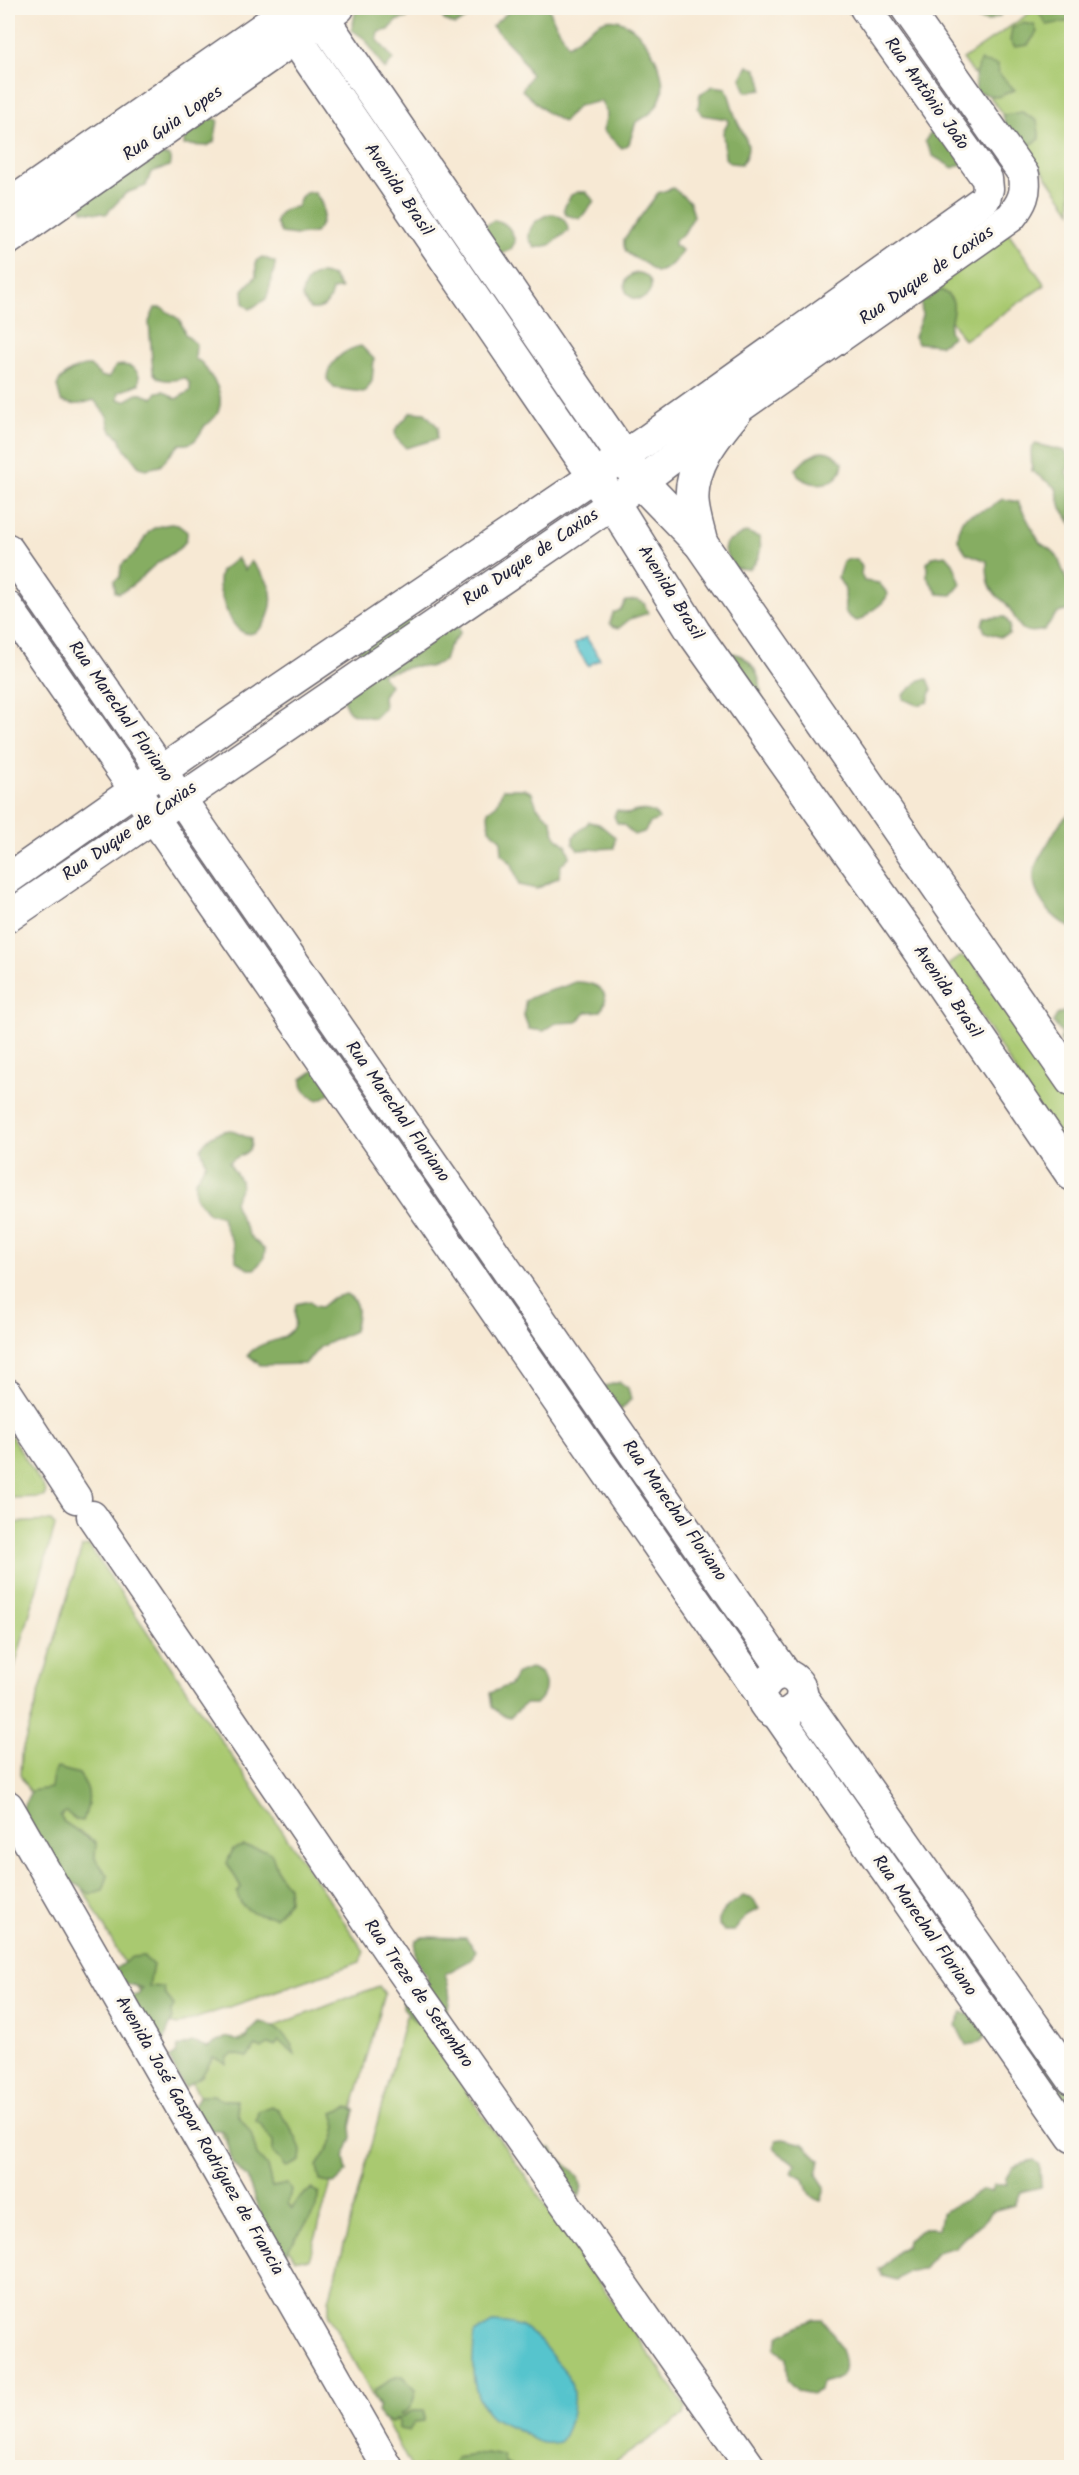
<svg xmlns="http://www.w3.org/2000/svg" width="1079" height="2475" viewBox="0 0 1079 2475" font-family="Kalam,sans-serif">
<rect width="100%" height="100%" fill="#fbf7ec"/>
<filter id="ink" filterUnits="userSpaceOnUse"><feTurbulence type="fractalNoise" baseFrequency=".0167" numOctaves="2"/><feDisplacementMap in="SourceGraphic" scale="12" xChannelSelector="R" yChannelSelector="G"/><feConvolveMatrix kernelMatrix="1 2 1 2 8 2 1 2 1" color-interpolation-filters="sRGB"/></filter>
<filter id="wash" filterUnits="userSpaceOnUse"><feTurbulence type="fractalNoise" baseFrequency=".008" numOctaves="4" result="noise"/><feDisplacementMap in="SourceGraphic" scale="24" xChannelSelector="R" yChannelSelector="G"/><feGaussianBlur stdDeviation="1.35" result="paint"/><feColorMatrix in="noise" values="0 0 0 0 0 0 0 0 0 0 0 0 0 0 0 0 0 1.4 0 .05"/><feComposite in="paint" operator="in"/></filter>
<g filter="url(#wash)">
<rect width="100%" height="100%" fill="#f7e9d4"/>
<g fill="#a9c970" stroke="#667656" stroke-width="1.5">
<polygon points="1037,8 1071,8 1071,211 963,59"/>
<polygon points="1008,232 1045,285 964,340 928,287"/>
<polygon points="959,957 970,958 1071,1104 1071,1159 948,965"/>
<polygon points="8,1431 46,1491 44,1497 8,1498"/>
<polygon points="51,1521 55,1526 8,1690 8,1523"/>
<polygon points="89,1546 364,1951 360,1962 177,2025 155,2019 20,1775 21,1755 82,1547"/>
<polygon points="379,1986 385,1994 309,2260 295,2259 184,2070 186,2060"/>
<polygon points="413,2015 686,2407 684,2415 608,2467 411,2467 329,2316 329,2300 406,2016"/>
</g>
<g fill="#86ad62" stroke="#54684e" stroke-width="1.5">
<polygon points="356,8 408,8 407,18 396,21 389,30 378,32 377,39 393,59 385,70 365,39 352,30"/>
<polygon points="444,8 474,8 471,16 455,25 444,20 440,12"/>
<path d="M513,8H549L554,21L568,45C579,39 591,26 603,21C634,10 668,66 662,93C659,108 649,116 636,122L629,144L622,148L603,131L607,114L601,101L578,106L563,122L546,112L522,90L531,75L518,53L492,26Z"/>
<polygon points="958,8 1003,8 1000,16 988,21 958,15"/>
<polygon points="1036,8 1071,8 1071,21 1047,25"/>
<polygon points="1022,23 1034,25 1037,32 1028,45 1015,47 1010,41 1012,28"/>
<polygon points="980,61 998,65 998,73 1015,90 997,97 976,92 975,75"/>
<polygon points="748,66 756,69 762,81 762,90 746,92 741,78"/>
<path d="M713,86L726,88C730,97 732,106 735,116C741,134 757,145 741,164L730,163L725,158L723,132L728,123L727,119L702,115L698,108L700,94Z"/>
<polygon points="1022,112 1037,121 1040,139 1018,152 1010,145 1003,115"/>
<polygon points="200,114 218,120 214,142 207,146 184,145 184,134"/>
<polygon points="941,127 967,162 953,168 933,156 925,141 929,135"/>
<polygon points="155,154 170,156 170,166 151,172 146,186 126,193 106,214 83,211 81,203"/>
<path d="M673,188L690,202L694,216L683,235L674,241V245L682,250C679,259 665,272 656,272C651,270 649,265 644,263C633,256 622,255 624,239L658,193Z"/>
<path d="M307,192L315,193C326,206 326,220 315,233L296,235L281,233L276,223C277,211 286,208 297,207L301,197Z"/>
<polygon points="578,192 586,192 594,201 580,219 566,215 564,208 571,195"/>
<path d="M550,214C560,213 568,222 568,231L550,245L535,248L529,239C528,226 538,218 550,214Z"/>
<path d="M494,220C507,222 512,230 515,242L511,249L499,256L481,229Z"/>
<path d="M262,257L275,262C276,266 268,294 266,299L250,309L244,304L243,290L256,276V261Z"/>
<circle cx="638" cy="286" r="13"/>
<path d="M321,274L333,276L341,289L332,290C330,303 323,311 310,309L302,298C302,285 309,275 321,274Z"/>
<path d="M937,288C963,300 951,311 949,331L953,336L941,345L918,343L914,337L922,316L921,301L928,299Z"/>
<path d="M155,308H162L180,320L185,334L196,344L195,359C204,362 205,368 210,375C221,389 226,408 211,421C205,427 208,421 204,427C198,438 193,446 180,444L160,466L146,469L139,467L122,445L120,438L110,429L107,416L94,400C81,404 75,407 61,401L57,386C61,375 78,365 90,366L101,376L108,378L116,366C129,363 142,369 139,384L119,392L118,399L125,401L139,393L153,398L157,392L164,391L176,399L190,391V384L185,378C173,380 160,384 153,372L149,322Z"/>
<path d="M361,346L374,359L372,381L366,391L363,392L334,388L327,379C328,362 345,349 361,346Z"/>
<polygon points="411,412 425,413 438,427 437,439 406,448 396,438 395,430"/>
<path d="M1035,444L1065,451C1071,460 1071,464 1066,472L1071,481V523L1061,508L1056,488L1032,471L1031,450Z"/>
<path d="M821,451C831,451 836,456 843,463C840,486 814,489 798,476L796,469L807,458Z"/>
<path d="M1003,499L1018,502L1040,543L1054,552L1058,558L1071,592V610L1057,613L1044,630C1016,637 1020,622 1007,605C1005,601 1000,599 997,596C987,585 987,574 987,561L966,553L958,540C960,512 964,518 987,509C993,507 996,502 1003,499Z"/>
<path d="M171,524L178,525L187,532C189,548 166,556 156,564C143,575 135,586 119,593L115,592L114,581L120,577L121,566C125,560 131,558 135,553C149,535 144,527 171,524Z"/>
<path d="M746,532L759,537C763,549 759,561 749,569L734,568L724,550L726,543Z"/>
<polygon points="946,555 953,563 961,584 952,595 938,594 927,577 927,563 932,557"/>
<path d="M237,558L245,570L251,561C257,570 267,577 270,588C279,618 246,663 225,607C221,594 216,585 221,571Z"/>
<path d="M849,559H857L862,567L861,574L864,581L879,583L888,594C883,607 871,608 863,619L857,621C838,613 847,604 845,591C845,587 839,581 838,577L843,562Z"/>
<polygon points="638,600 644,603 648,613 630,619 619,628 612,626 610,623 613,613 620,610 626,601"/>
<path d="M406,617L411,620L458,626L460,633L448,648L444,661L429,667L414,666L381,674L390,685L383,696L384,708L374,718C352,713 348,718 342,694L361,670L359,649Z"/>
<polygon points="1005,617 1010,625 1009,634 1000,637 985,632 982,624 985,618"/>
<path d="M731,653C751,655 764,679 760,698L727,654Z"/>
<polygon points="928,679 932,689 928,702 918,705 903,699 903,695 920,680"/>
<polygon points="503,789 525,789 532,793 537,807 551,820 556,837 566,845 570,856 561,865 559,877 537,889 519,885 512,864 502,854 501,839 489,829 488,811 497,804"/>
<path d="M617,810L628,814C638,809 654,808 659,819L650,823L644,832L634,835L624,825L617,823L614,816Z"/>
<path d="M1071,813V928C1052,918 1031,896 1034,872C1036,860 1045,849 1051,838C1057,828 1061,819 1071,813Z"/>
<polygon points="589,822 599,824 615,837 614,848 578,850 573,844 573,837"/>
<path d="M575,982C593,981 614,990 601,1011L587,1012L577,1022L556,1023L544,1031L529,1029L524,1016L525,1001C541,990 558,991 575,982Z"/>
<polygon points="1069,1009 1071,1011 1071,1049 1060,1041 1062,1034 1053,1022 1057,1015"/>
<path d="M341,1052L352,1063C338,1073 335,1096 318,1100C309,1095 300,1090 302,1079Z"/>
<path d="M230,1130L251,1139C253,1156 238,1153 229,1163L240,1180L241,1187L234,1201L236,1208L249,1235L265,1250L264,1258L255,1269H248L236,1261C237,1240 224,1235 222,1216L208,1213L195,1196V1181L206,1163L201,1149C207,1136 217,1132 230,1130Z"/>
<path d="M346,1294C362,1302 357,1317 354,1331L320,1347L305,1364L260,1365L248,1355C260,1339 283,1344 293,1328C297,1322 293,1312 296,1304L310,1301L314,1306L321,1307L332,1298Z"/>
<polygon points="620,1382 628,1388 631,1399 621,1410 601,1387"/>
<path d="M530,1668C548,1672 550,1692 536,1704H525L511,1717L504,1716L492,1707L490,1693L510,1685L517,1673Z"/>
<path d="M57,1768L79,1774C92,1791 90,1802 83,1821L76,1820L66,1812L60,1816L64,1822L96,1843L95,1858L108,1876L103,1890L90,1894L78,1885L58,1878L22,1810L31,1791L51,1788L53,1774Z"/>
<path d="M243,1846L266,1850L272,1854L279,1875L288,1887L289,1901L275,1917C257,1914 241,1913 237,1893L241,1887L227,1863L233,1849Z"/>
<polygon points="743,1896 753,1899 759,1909 747,1915 734,1931 724,1931 719,1925 719,1918 727,1907"/>
<path d="M423,1937L466,1938L476,1950L471,1960L445,1974C455,2002 450,2026 415,2022L402,2006L403,1986L426,1980L428,1977C417,1965 412,1956 416,1940Z"/>
<polygon points="143,1956 153,1965 149,1986 164,1987 165,1994 174,2005 171,2012 172,2020 164,2040 150,2037 131,1997 139,1994 142,1988 122,1982 114,1970 132,1957"/>
<path d="M1009,2003L1071,2080V2120L990,2032L979,2043L966,2045L956,2025L962,2012C987,2024 986,2009 1009,2003Z"/>
<path d="M259,2022C274,2023 293,2040 295,2055L279,2041L275,2046L268,2045L262,2049L256,2046L247,2057L233,2054L227,2057L226,2064L213,2057L202,2076L184,2088L169,2058L176,2054L178,2047L192,2042L207,2047L227,2037L240,2042L247,2039L249,2032Z"/>
<path d="M200,2095H214L220,2100H236L238,2115L251,2133L257,2155L267,2166L272,2187L287,2184L291,2190L288,2203L292,2209C296,2201 304,2193 312,2189L319,2193C321,2213 294,2235 286,2254L267,2232L247,2178L232,2163L226,2135L221,2131L200,2132L192,2108Z"/>
<path d="M271,2106L278,2109L296,2137L301,2151L300,2161L287,2167L284,2166L281,2159L273,2153V2142C265,2135 266,2126 256,2121L258,2111Z"/>
<polygon points="348,2107 355,2110 351,2127 352,2138 344,2157 347,2172 334,2184 320,2181 317,2166 334,2139 337,2126 333,2113"/>
<path d="M783,2139L804,2144L820,2160L817,2175L825,2187L821,2201C808,2198 807,2189 804,2178L792,2172L795,2165C789,2157 780,2156 774,2148L776,2140Z"/>
<path d="M552,2148C559,2166 591,2173 579,2197L538,2149Z"/>
<path d="M1034,2160L1040,2165L1041,2187L1020,2192L1014,2205L992,2211C982,2227 966,2232 956,2247L936,2252L923,2270L909,2271L897,2280L882,2276L879,2269C889,2263 896,2250 906,2246L907,2239C920,2234 922,2224 938,2229L941,2215L946,2210L983,2190L991,2192L993,2185H1007L1006,2178L1013,2167Z"/>
<path d="M814,2319H822C831,2330 859,2369 835,2380C831,2381 826,2381 821,2383L819,2390L812,2394L798,2391L787,2380L786,2358L775,2349L780,2335Z"/>
<path d="M402,2376L416,2390C413,2401 413,2409 401,2414L402,2417L412,2411H424V2421L414,2422L409,2431L399,2429V2418L391,2422L384,2420L377,2412L379,2405L373,2396L375,2389C386,2386 390,2376 402,2376Z"/>
<polygon points="487,2453 503,2456 505,2463 512,2467 453,2467 456,2458"/>
</g>
<g fill="#57c4cd" stroke="#3c7384" stroke-width="1.5">
<polygon points="586,637 600,659 588,666 574,644"/>
<path d="M494,2322C525,2323 534,2332 552,2356C557,2363 566,2370 569,2378C578,2398 571,2425 560,2442C537,2446 537,2440 518,2430C509,2425 495,2421 489,2414C469,2392 472,2360 475,2333Z"/>
</g>
</g>
<g filter="url(#ink)">
<g fill="none" stroke-linecap="round" stroke-linejoin="round">
<defs>
<g id="secondary">
<polyline points="8,205 291,8"/>
<polyline points="8,240 339,8"/>
<polyline points="8,549 786,1674"/>
<path d="M8,607L761,1695C763,1709 772,1714 785,1715L800,1704L802,1691C794,1666 766,1671 761,1695"/>
<polyline points="8,879 237,718 647,440 985,199 988,189 987,179 865,8"/>
<path d="M8,917L613,503L736,410L1011,217C1022,203 1027,193 1024,175L906,8"/>
<polyline points="8,1394 76,1498"/>
<polyline points="92,1516 393,1958 751,2468"/>
<polyline points="802,1696 1072,2079"/>
<polyline points="777,1714 1072,2137"/>
<polyline points="8,1806 388,2468"/>
</g>
<g id="primary">
<polyline points="275,8 613,503 694,633 910,937 1072,1174"/>
<polyline points="315,8 640,481 701,544 1072,1080"/>
<path d="M701,544C698,530 693,516 692,502C690,465 714,436 736,410"/>
</g>
</defs>
<use href="#secondary" stroke="#6d6871" stroke-width="33"/>
<use href="#primary" stroke="#6d6871" stroke-width="36"/>
<use href="#secondary" stroke="#fff" stroke-width="30"/>
<use href="#primary" stroke="#fff" stroke-width="33"/>
</g>
</g>
<g text-anchor="middle" dominant-baseline="central" stroke-width="6" stroke-linejoin="round" paint-order="stroke">
<g font-size="18" fill="#22223b" stroke="#fbf7ec">
<text transform="translate(926 94) rotate(55)">Rua Antônio João</text>
<text transform="translate(173 124) rotate(-35)">Rua Guia Lopes</text>
<text transform="translate(398 190) rotate(56)">Avenida Brasil</text>
<text transform="translate(927 276) rotate(-35)">Rua Duque de Caxias</text>
<text transform="translate(531 558) rotate(-34)">Rua Duque de Caxias</text>
<text transform="translate(670 593) rotate(58)">Avenida Brasil</text>
<text transform="translate(120 712) rotate(55)">Rua Marechal Floriano</text>
<text transform="translate(130 832) rotate(-35)">Rua Duque de Caxias</text>
<text transform="translate(947 992) rotate(56)">Avenida Brasil</text>
<text transform="translate(397 1112) rotate(55)">Rua Marechal Floriano</text>
<text transform="translate(674 1511) rotate(55)">Rua Marechal Floriano</text>
<text transform="translate(924 1926) rotate(55)">Rua Marechal Floriano</text>
<text transform="translate(418 1994) rotate(55)">Rua Treze de Setembro</text>
<text transform="translate(199 2136) rotate(60)">Avenida José Gaspar Rodríguez de Francia</text>
</g>
</g>
<rect width="1079" height="2475" fill="none" stroke="#fbf7ec" stroke-width="30"/>
</svg>
